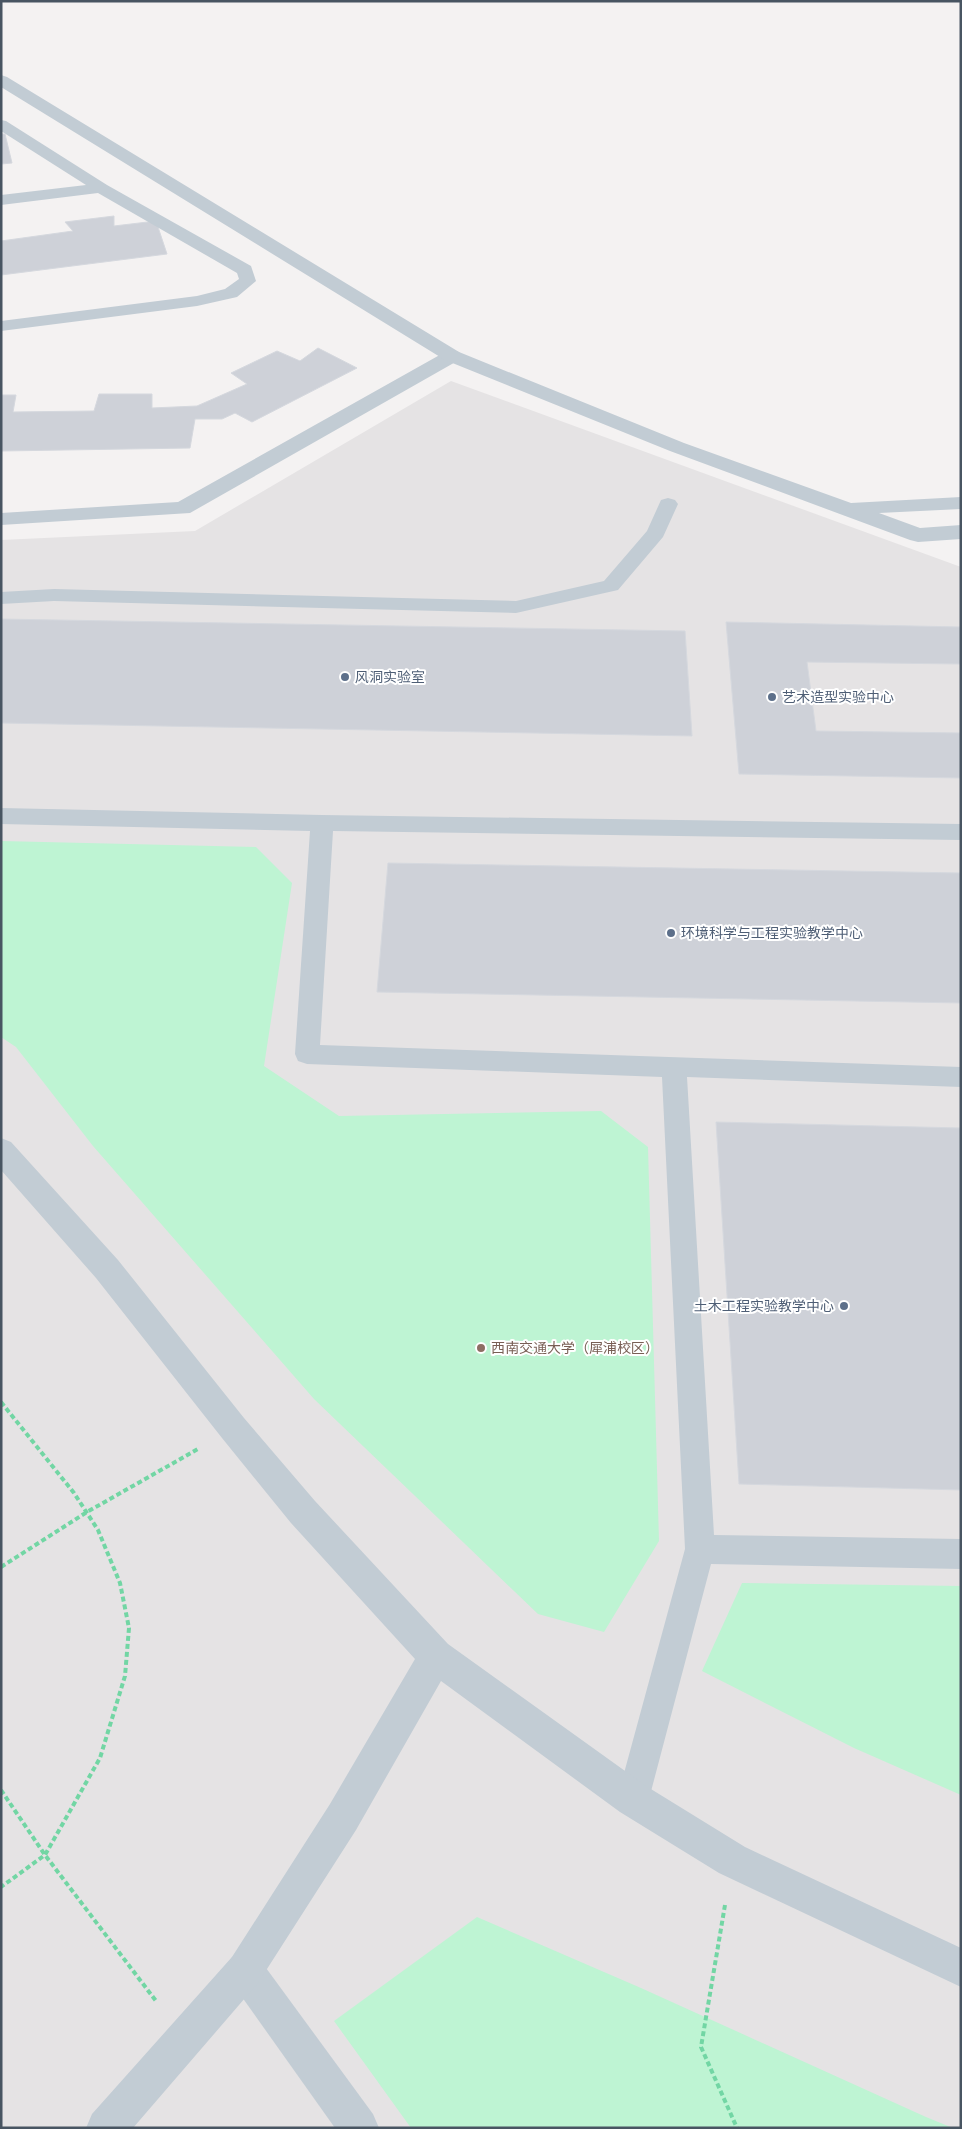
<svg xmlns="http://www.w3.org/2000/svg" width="962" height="2129" viewBox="0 0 962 2129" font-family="'Asap Condensed','Noto Sans SC',sans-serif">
<rect width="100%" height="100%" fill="#f4f2f2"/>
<polygon fill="#e5e3e4" points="451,381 961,567 961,2128 1,2128 1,540 195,531"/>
<g fill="#bef4d3">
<polygon points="1,841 256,847 292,883 264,1066 339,1116 601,1111 648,1147 659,1541 604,1632 538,1614 314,1399 93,1146 16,1047 1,1037"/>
<polygon points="742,1583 961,1586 961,1795 854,1748 702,1671"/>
<polygon points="477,1917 641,1988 926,2117 953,2128 411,2128 334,2021"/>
</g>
<g fill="#ced1d8" stroke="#d5d8de">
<polygon points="1,134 5,134 12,163 1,164"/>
<polygon points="114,216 114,226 156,221 167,254 1,275 1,241 73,231 65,222"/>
<polygon points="318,348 357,368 252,422 235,413 222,419 195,419 190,448 1,451 1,395 16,395 13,412 94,411 99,394 152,394 152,408 197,406 247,384 231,373 277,351 300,361"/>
<polygon points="1,619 685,631 692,736 1,723"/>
<polygon points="726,622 961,627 961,664 807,662 816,731 961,733 961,778 739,774"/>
<polygon points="388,863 961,873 961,1003 377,992"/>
<polygon points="716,1122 961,1128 961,1490 739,1484"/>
</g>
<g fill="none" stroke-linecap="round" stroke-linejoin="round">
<g stroke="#72d6a4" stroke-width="4" stroke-dasharray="5 3" stroke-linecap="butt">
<polyline points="1,1402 74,1493 98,1530 120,1583 129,1628 125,1676 100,1758 45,1855 1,1887"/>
<polyline points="1,1567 87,1512 198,1449"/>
<polyline points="1,1790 45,1855 156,2001"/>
<polyline points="725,1905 701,2047 737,2128"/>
</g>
<g fill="#c2ccd4" fill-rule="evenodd">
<polygon points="1,120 6,121 107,185 251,266 256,281 237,297 197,306 1,331 1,321 197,296 225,289 239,279 237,273 98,193 1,205 1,195 86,185 1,131"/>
<polygon points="668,498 675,500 678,504 663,537 618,590 516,613 54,601 1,604 1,592 54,589 516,601 604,581 647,531 661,500"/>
<polygon points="1,808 322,815 961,824 961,840 333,831 320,1045 961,1067 961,1087 687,1077 714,1535 961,1539 961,1569 711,1564 649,1799 645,1811 633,1815 621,1811 617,1799 685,1549 662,1077 307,1064 298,1061 295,1054 310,831 1,824"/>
</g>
<polygon fill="#c2ccd4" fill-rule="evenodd" points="245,1951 258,1957 373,2114 379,2128 335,2128 232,1983 226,1970 232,1957"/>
<g fill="#c2ccd4" fill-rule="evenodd">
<polygon points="452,350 459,352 462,356 459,360 190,513 1,525 1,513 178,502 445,352"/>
<polygon points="1,1138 11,1142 118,1260 244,1418 315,1501 448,1644 646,1786 745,1847 961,1948 961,1987 719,1873 620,1812 441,1681 356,1830 258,1983 133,2128 86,2128 92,2114 232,1957 330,1804 415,1659 291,1523 222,1438 96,1278 1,1170"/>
</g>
<polygon fill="#c2ccd4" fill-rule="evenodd" points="1,75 7,77 459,352 684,443 851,503 961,497 961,509 879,513 920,528 961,525 961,539 918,542 910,540 670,451 445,360 1,87"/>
</g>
<g fill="#5c6f8a" stroke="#fff" stroke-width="2">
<circle cx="345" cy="677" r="5"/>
<circle cx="772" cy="697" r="5"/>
<circle cx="671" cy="933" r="5"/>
<circle cx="844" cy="1306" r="5"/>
</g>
<circle fill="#8d6e63" stroke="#fff" stroke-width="2" cx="481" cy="1348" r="5"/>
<g text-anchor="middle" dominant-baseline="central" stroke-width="4" stroke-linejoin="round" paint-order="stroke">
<g font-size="14" fill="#4e5e75" stroke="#fff" text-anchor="start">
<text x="355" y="677">风洞实验室</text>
<text x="782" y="697">艺术造型实验中心</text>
<text x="681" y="933">环境科学与工程实验教学中心</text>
<text x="834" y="1306" text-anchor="end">土木工程实验教学中心</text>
</g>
<g font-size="14" fill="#785e54" stroke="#fff" text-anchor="start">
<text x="491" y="1348">西南交通大学（犀浦校区）</text>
</g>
</g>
<rect width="962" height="2129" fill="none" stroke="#485562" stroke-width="5"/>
</svg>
